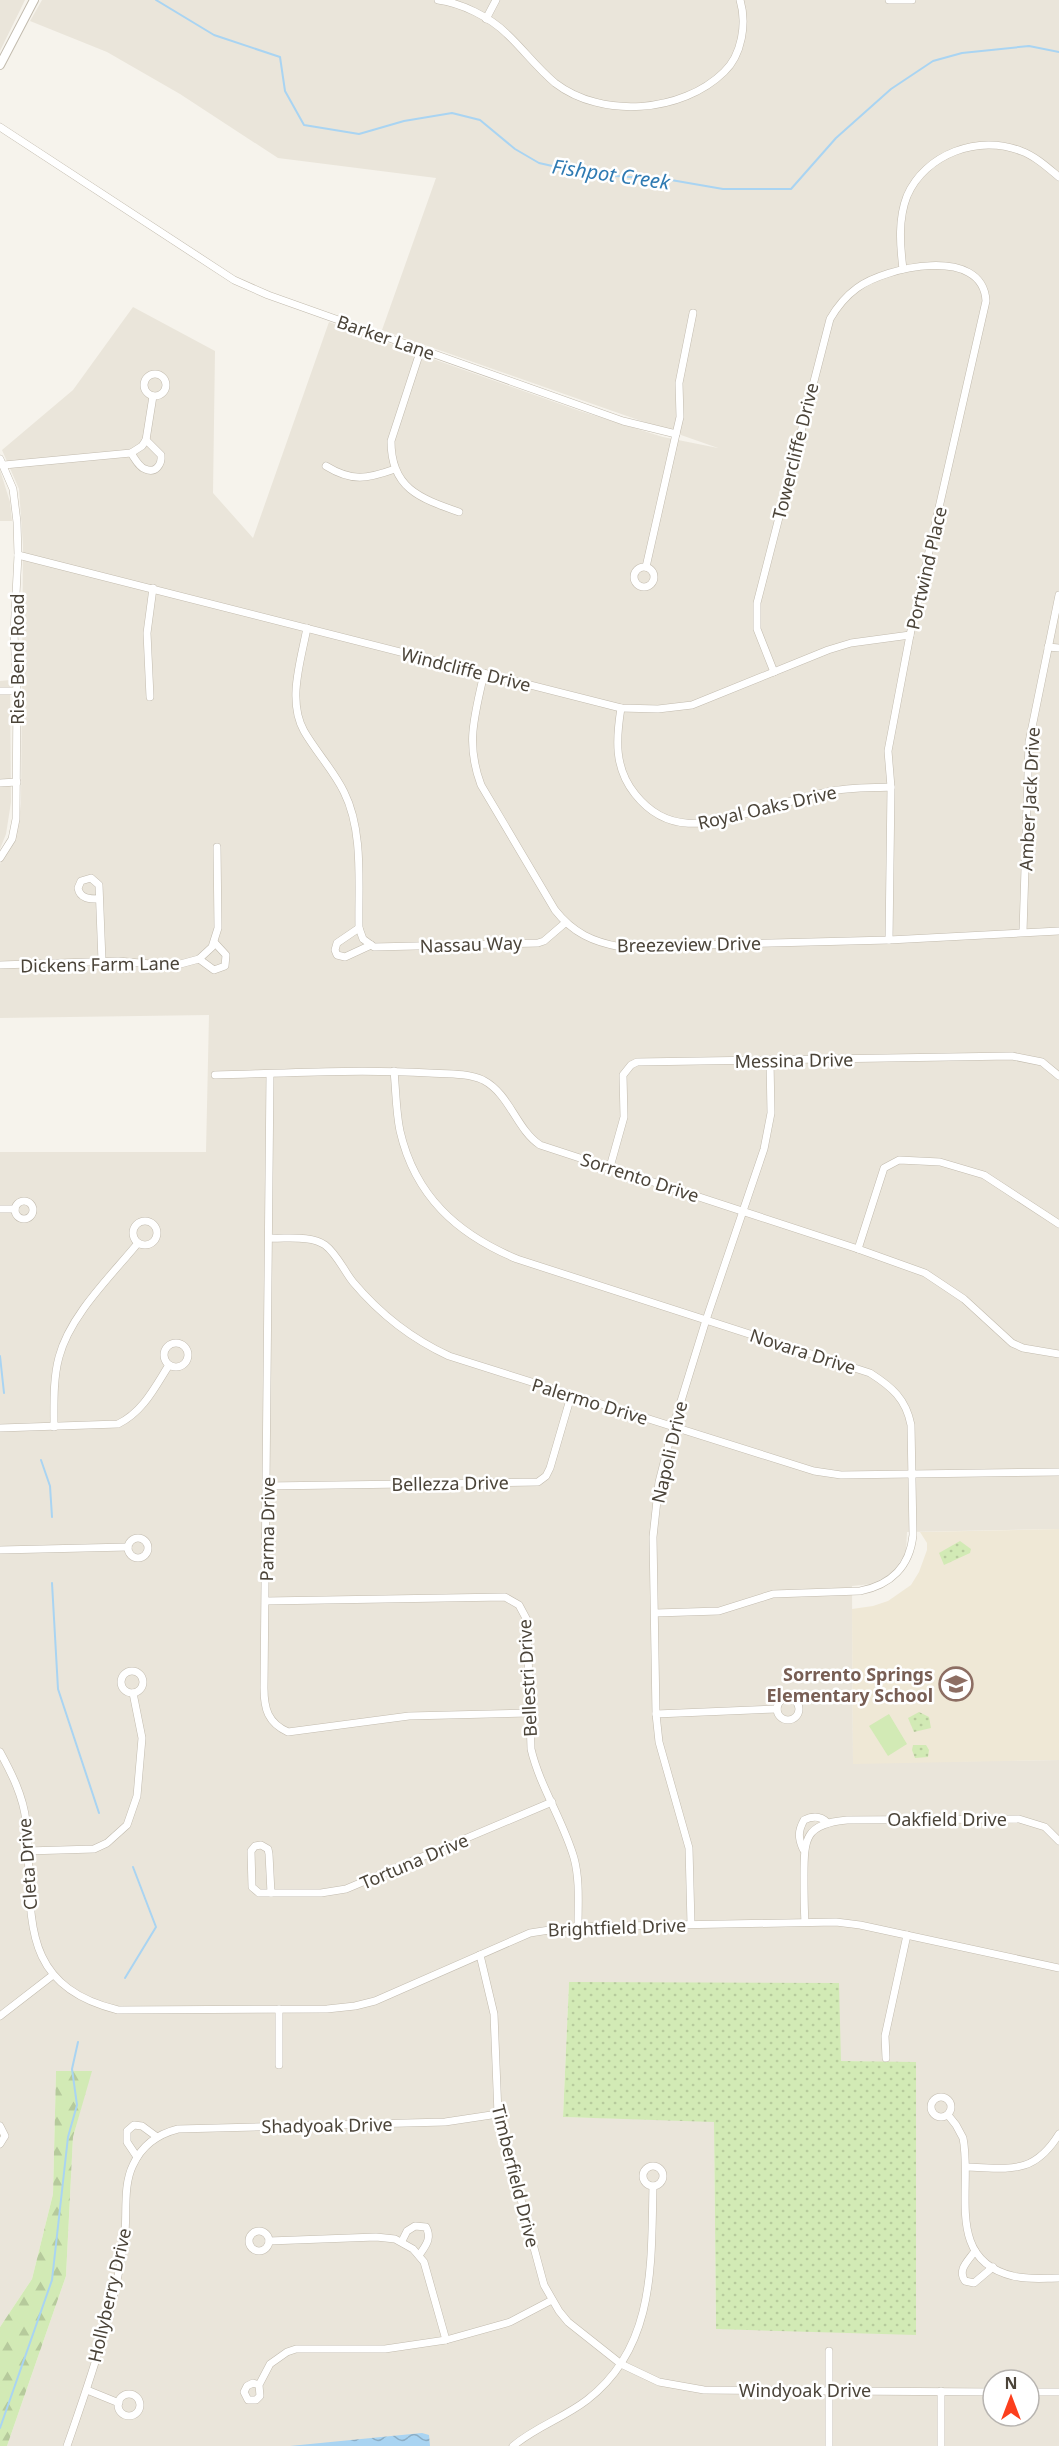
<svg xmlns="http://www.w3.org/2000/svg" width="1059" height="2446" viewBox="0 0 1059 2446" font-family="'Noto Sans',sans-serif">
<defs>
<pattern id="grass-dots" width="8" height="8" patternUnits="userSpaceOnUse" patternTransform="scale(1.5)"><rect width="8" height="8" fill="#d2eab5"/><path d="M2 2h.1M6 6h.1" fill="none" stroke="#b6ca9c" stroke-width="1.8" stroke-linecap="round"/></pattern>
<pattern id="forest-firs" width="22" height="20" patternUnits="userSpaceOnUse" patternTransform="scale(1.5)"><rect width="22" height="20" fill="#d2eab5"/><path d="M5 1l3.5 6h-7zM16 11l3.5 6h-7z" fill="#b6ca9c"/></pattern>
<pattern id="water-waves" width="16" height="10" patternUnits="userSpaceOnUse" patternTransform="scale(1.5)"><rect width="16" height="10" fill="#a9d4f2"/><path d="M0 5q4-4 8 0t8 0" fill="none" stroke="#8caec5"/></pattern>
</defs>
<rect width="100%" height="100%" fill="#f6f3ec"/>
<g fill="#eae5da" fill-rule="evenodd">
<polygon points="0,0 25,0 0,51"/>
<path d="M42,0H1059V1529L907,1532L906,1552L892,1574L871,1584L852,1586L853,1763L1059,1760V2446H7L66,2276L73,2137L91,2071H56L53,2194L32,2279L0,2327V1152H206L209,1015L0,1018V864L18,829L21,803L23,545L19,489L2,450L73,390L133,307L215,351L213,493L253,538L329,322L580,411L663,437L718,448L382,330L436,178L278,158L180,94L107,52L30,21ZM569,1983L841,2061L916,2063L716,2329L714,2121L563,2117ZM993,2380H1029V2416H993Z"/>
<polygon points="0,470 10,502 12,521 0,521"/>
<polygon points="10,680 11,802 6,834 0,849 0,681"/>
</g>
<polygon fill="#efe8d6" points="1059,1529 1059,1760 853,1764 852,1609 873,1606 888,1601 911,1585 919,1572 927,1550 927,1543 920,1532"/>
<g fill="url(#grass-dots)">
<polygon points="960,1541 971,1549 970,1553 944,1565 939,1553"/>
<polygon points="919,1712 929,1717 931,1728 914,1732 908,1718"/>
<polygon points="913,1745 926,1745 929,1750 928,1757 915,1758 912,1750"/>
<polygon points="569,1982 839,1983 841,2061 916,2062 916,2335 716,2329 714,2122 563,2117"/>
</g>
<polygon fill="url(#forest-firs)" points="56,2071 92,2071 73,2137 66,2276 7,2446 0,2446 0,2327 32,2279 53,2194"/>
<polygon fill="#d2eab5" points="889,1714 907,1744 888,1756 869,1726"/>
<polygon fill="url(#water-waves)" points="422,2433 429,2435 430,2446 290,2446"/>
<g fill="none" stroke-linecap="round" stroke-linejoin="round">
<g stroke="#a9d4f2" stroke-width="2">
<polyline points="156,0 214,35 280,57 285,91 304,125 359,134 404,121 452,113 480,120 515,149 539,163 588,174 671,180 723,189 791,189 836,138 891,89 933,61 962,53 1029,46 1059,52"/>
<polyline points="0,1356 4,1393"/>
<polyline points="41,1460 50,1486 52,1517"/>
<polyline points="52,1583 58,1689 99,1813"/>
<polyline points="125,1978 156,1927 133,1867"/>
<polyline points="0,2428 52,2280 68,2137 77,2105 72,2069 78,2042"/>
</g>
<defs>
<g id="minor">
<path d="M438,0C461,3 490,17 507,34C523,49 537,68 555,83C602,119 682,113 724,72C742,55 747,23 740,0"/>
<polyline points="889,0 912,0"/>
<polyline points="486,19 496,0"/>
<polyline points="0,127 234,280 268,295 623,421 676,434 646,567"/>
<path d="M903,269C900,245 898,219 907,196C925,154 979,134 1021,151C1035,156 1047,167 1059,177"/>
<path d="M421,349L391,441C391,488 419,498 459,512"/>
<circle cx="155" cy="385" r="11"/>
<polyline points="676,434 680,417 679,383 693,313"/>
<path d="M131,453C135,459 139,467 145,469C156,474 162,464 161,455L146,440"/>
<polyline points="0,459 13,489 17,522 18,555 14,634 17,691 16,819 12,839 0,858"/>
<polyline points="4,465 131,453 142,446 146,440 153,396"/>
<path d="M326,466C352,482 367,479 395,469"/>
<polyline points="18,555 621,708 658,709 692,705 828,650 851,643 910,635"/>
<circle cx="644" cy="577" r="10"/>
<path d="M307,628C301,660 287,701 304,731C316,752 334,771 344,792C364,832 358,885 359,928L363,939L374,947L538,943L544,941L565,923"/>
<polyline points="1048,647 1059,648"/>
<path d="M774,672L757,629V603L830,319C837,307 846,296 857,288C885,267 983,245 986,301L910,635L888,751L891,787L889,940"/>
<path d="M484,673C475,716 465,742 481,785L555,910C573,933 593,942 621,947L889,940L1059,931"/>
<polyline points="0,691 17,691"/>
<polyline points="150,697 147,633 153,588"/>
<path d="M621,708C616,739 614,768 635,794C668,836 708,824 752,812C777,805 802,798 827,792C848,787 870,788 891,787"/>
<polyline points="0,783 17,782"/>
<path d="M99,899C90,899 80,899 78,888L81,881L91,878L99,885L102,961"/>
<polyline points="359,928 337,943 335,950 337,955 345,957 371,945"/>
<polyline points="1023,932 1029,742 1059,595"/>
<polyline points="199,959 214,970 225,966 226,955 215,943"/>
<polyline points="0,965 118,961 173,966 199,959 212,947 218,928 217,847"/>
<path d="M394,1071C396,1091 396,1112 400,1131C415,1196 457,1234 517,1259L870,1373C892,1387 906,1399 911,1425L913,1535C910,1566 891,1585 860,1591L773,1594L719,1611L656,1613"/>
<path d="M270,1074L264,1688C264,1709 268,1723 288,1732L409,1716L528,1713"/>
<path d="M215,1075C286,1073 358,1069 429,1073C446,1074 468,1073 483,1080C510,1094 516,1129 540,1145L858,1249L925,1273L964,1299L1012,1343L1023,1348L1059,1354"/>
<polyline points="610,1167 624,1117 623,1075 631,1065 637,1062 1012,1056 1042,1062 1059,1076"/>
<circle cx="24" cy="1210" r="9"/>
<polyline points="0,1209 15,1209"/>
<circle cx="145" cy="1233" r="12"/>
<path d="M270,1238C286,1239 311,1235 325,1245C337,1254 344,1271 353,1282C379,1313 412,1339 449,1356L814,1471L841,1475L1059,1472"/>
<polyline points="858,1249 884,1168 899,1160 940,1162 984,1175 1059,1224"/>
<circle cx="176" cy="1355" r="12"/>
<path d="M54,1427C54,1404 53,1379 59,1357C70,1315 111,1276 138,1243"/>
<path d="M0,1428L118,1424C143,1412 155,1387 169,1365"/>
<polyline points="267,1486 538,1482 546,1476 550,1468 571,1396"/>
<circle cx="138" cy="1548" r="10"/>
<polyline points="0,1550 128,1547"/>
<path d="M266,1601L505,1597L519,1605L527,1620L531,1749C540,1787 563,1820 574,1858C580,1880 578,1904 578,1927"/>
<circle cx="132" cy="1682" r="11"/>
<circle cx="788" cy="1709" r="11"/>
<polyline points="656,1714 777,1709"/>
<path d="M0,1752C12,1774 23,1796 26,1821C35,1905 11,1984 118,2010L327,2009L355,2006L375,2001L530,1933L569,1927L836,1922L860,1925L1059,1968"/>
<polygon points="261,1845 268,1849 269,1854 271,1893 259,1893 252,1887 251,1851 255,1846"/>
<path d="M803,1849C798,1838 798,1831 804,1820C812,1816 820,1815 828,1823"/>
<polyline points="27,1851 94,1849 107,1843 127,1825 137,1796 142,1738 133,1693"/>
<polyline points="271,1893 321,1893 346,1889 552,1802"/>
<path d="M805,1922C804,1907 804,1891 804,1876C804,1838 805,1824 847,1820L1019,1819L1045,1827L1059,1841"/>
<polyline points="691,1924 689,1848 659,1742 656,1714 653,1537 659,1482 673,1427 706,1320 764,1149 771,1113 770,1061"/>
<polyline points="480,1955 494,2014 498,2114 544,2285 559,2311 568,2322 621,2364 659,2382 704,2390 993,2392"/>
<polyline points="279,2009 279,2065"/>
<polyline points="0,2016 53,1975"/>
<polyline points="886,2058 885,2036 907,1935"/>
<circle cx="941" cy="2107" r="10"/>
<path d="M948,2115L956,2125L963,2138C973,2187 944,2260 1013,2276C1028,2280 1044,2278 1059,2278"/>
<polyline points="0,2126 5,2136 0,2144"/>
<polyline points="137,2157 127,2142 127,2131 134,2125 142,2126 157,2137"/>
<circle cx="653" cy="2176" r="10"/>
<path d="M966,2167C1009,2168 1033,2176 1059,2134"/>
<circle cx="259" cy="2241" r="10"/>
<polyline points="269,2241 376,2237 395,2239 413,2249 424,2262 446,2340"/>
<path d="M402,2241L407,2231L415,2226L426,2227C432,2238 426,2245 420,2254"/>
<path d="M975,2251C968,2261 957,2270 965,2281L974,2283L993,2267"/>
<polyline points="829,2351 829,2446"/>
<polyline points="259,2385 253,2383 247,2386 244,2392 248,2400 256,2400 260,2396 259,2385 270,2364 287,2352 296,2349 385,2349 446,2340 510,2322 552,2300"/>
<polyline points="87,2390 119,2403"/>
<polyline points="941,2391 941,2446"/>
<polyline points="1029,2392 1059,2392"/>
<circle cx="129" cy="2405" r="11"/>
<path d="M67,2446C90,2380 114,2311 124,2242C128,2218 122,2187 133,2165C142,2145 158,2134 178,2129L445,2122L498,2114"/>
<path d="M513,2446C537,2426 562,2419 587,2400C656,2347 651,2264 653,2186"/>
</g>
<polyline id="tertiary" points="0,65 34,0"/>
</defs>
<use href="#minor" stroke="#c2bbae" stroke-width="8"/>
<use href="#tertiary" stroke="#c2bbae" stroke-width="10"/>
<use href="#minor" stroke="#fff" stroke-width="7"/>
<use href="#tertiary" stroke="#fff" stroke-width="8"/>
</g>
<defs>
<symbol id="school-ring" viewBox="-11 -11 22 22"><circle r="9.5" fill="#fff" stroke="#8d6e63" stroke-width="1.5"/><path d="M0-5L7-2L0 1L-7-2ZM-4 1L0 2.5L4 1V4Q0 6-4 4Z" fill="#8d6e63"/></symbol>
</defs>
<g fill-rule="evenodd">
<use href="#school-ring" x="937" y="1665" width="38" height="38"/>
</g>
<g text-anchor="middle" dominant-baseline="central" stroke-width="5" stroke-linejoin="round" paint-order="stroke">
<g font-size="18" fill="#4b4439" stroke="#fff">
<text transform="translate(386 337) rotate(19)">Barker Lane</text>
<text transform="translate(795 451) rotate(-76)">Towercliffe Drive</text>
<text transform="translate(926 568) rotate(-77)">Portwind Place</text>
<text transform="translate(17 659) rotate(-90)">Ries Bend Road</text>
<text transform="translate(466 669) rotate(14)">Windcliffe Drive</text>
<text transform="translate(1029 799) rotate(-87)">Amber Jack Drive</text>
<text transform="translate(767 807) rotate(-13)">Royal Oaks Drive</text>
<text transform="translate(471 944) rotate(-2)">Nassau Way</text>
<text transform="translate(689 944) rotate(-1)">Breezeview Drive</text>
<text transform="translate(100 964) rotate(-1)">Dickens Farm Lane</text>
<text transform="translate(794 1060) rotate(-1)">Messina Drive</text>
<text transform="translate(640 1177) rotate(18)">Sorrento Drive</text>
<text transform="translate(803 1351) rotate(18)">Novara Drive</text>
<text transform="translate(590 1401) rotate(17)">Palermo Drive</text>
<text transform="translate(669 1452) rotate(-77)">Napoli Drive</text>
<text transform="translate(450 1483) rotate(-1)">Bellezza Drive</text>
<text transform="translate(267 1529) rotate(-89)">Parma Drive</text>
<text transform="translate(527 1678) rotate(-93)">Bellestri Drive</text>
<text x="947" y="1819">Oakfield Drive</text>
<text transform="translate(414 1861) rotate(-23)">Tortuna Drive</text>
<text transform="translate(27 1864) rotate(-94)">Cleta Drive</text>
<text transform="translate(617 1927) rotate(-2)">Brightfield Drive</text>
<text transform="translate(327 2125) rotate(-1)">Shadyoak Drive</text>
<text transform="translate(516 2176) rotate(76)">Timberfield Drive</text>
<text transform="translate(109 2295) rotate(-77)">Hollyberry Drive</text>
<text x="805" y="2390">Windyoak Drive</text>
</g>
<g font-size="18" font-weight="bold" fill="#785e54" stroke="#fff" text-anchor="end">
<text x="933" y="1674">Sorrento Springs<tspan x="933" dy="21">Elementary School</tspan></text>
</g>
<g font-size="20" font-style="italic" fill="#2e7ab2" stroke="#fff">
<text transform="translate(611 174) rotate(8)">Fishpot Creek</text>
</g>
</g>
<g transform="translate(1011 2398)"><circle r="28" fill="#ffffff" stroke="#b7b4b0" stroke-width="1.5"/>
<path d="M0-4.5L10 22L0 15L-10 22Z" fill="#fc3f1d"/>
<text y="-9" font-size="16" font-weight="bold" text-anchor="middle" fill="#4b4439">N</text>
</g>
</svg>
